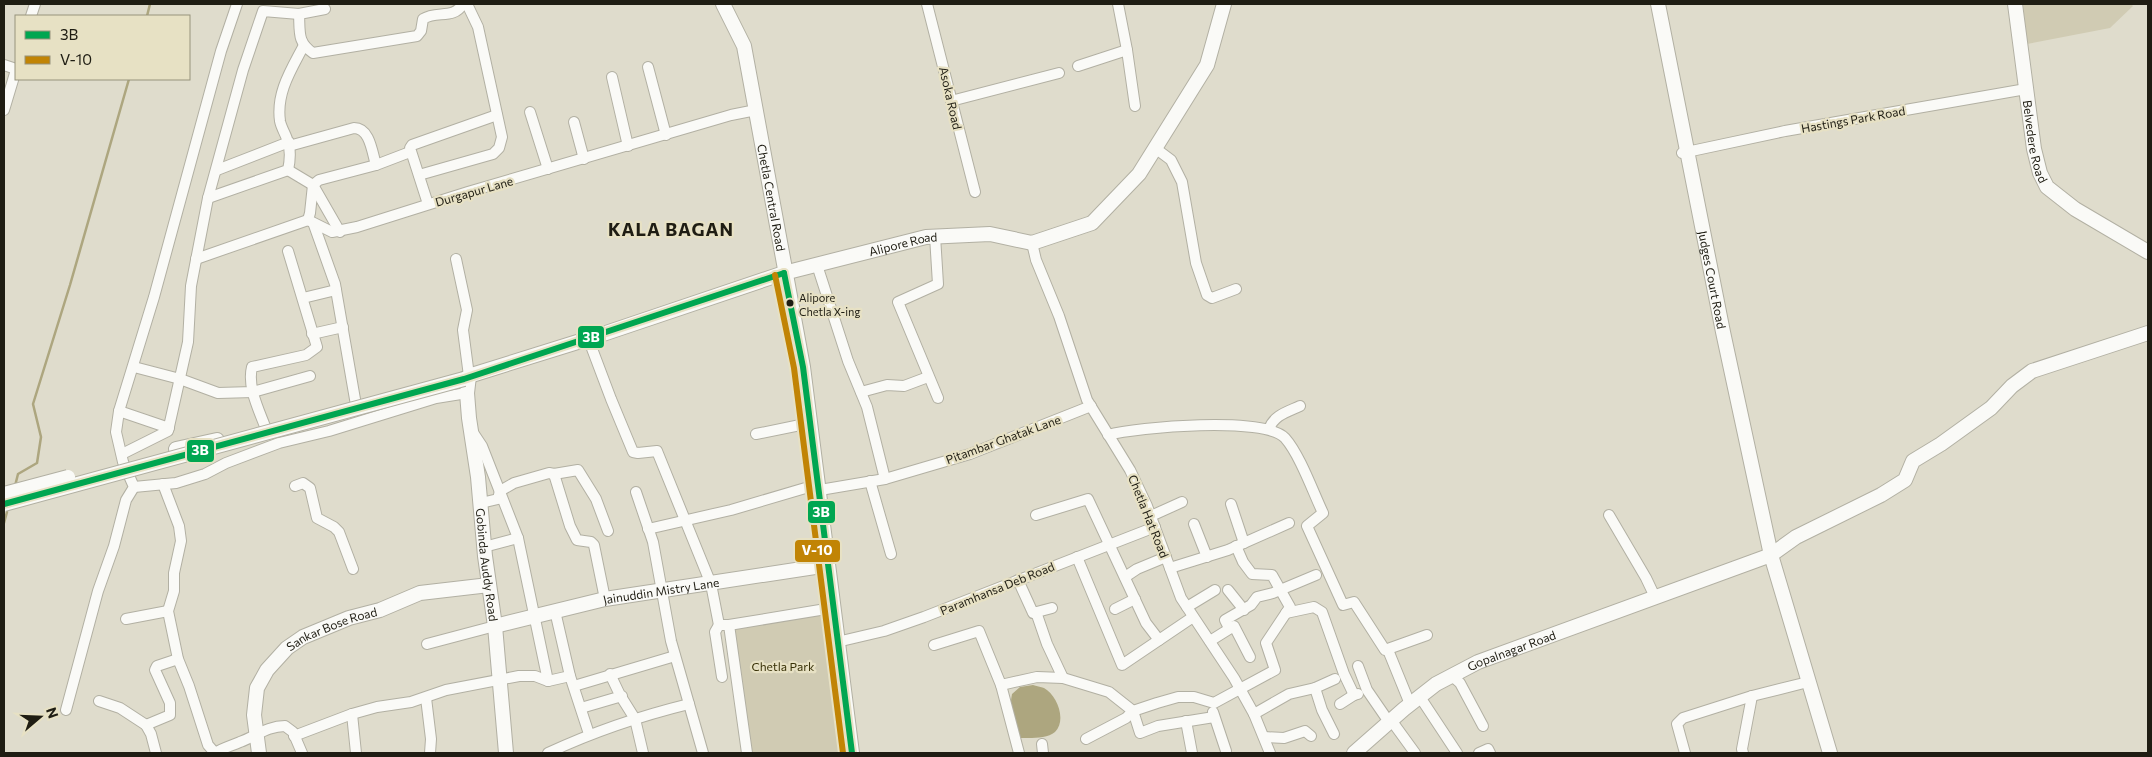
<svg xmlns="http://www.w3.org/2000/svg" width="2152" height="757" viewBox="0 0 2152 757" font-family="Commissioner,sans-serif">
<rect width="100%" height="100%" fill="#dfdccc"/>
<g fill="#d0cbb3">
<polygon points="2023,4 2131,4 2133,6 2110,28 2027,44"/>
<polygon points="822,610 840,753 750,753 731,627"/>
</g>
<path fill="#ada67f" d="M1033,685C1036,686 1041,687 1044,688C1057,695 1067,720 1055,732C1047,739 1031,738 1021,738C1010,723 1009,711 1012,694L1020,687Z"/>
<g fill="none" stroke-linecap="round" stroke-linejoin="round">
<g stroke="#ada67f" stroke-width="2.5">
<polyline points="147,16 150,4"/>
<polyline points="15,486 18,474 37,463 41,437 33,404 70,285 129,79"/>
<polyline points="4,523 7,512"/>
</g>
<defs>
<g id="street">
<polyline points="927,4 975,192"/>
<polyline points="1118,4 1127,50 1135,106"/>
<path d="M325,9L299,14C300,32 297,42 313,53L417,36L421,31L423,19C437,10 453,20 463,4"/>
<polyline points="31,16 35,4"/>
<polyline points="4,65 16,69"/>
<polyline points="1078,66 1127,50"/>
<polyline points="648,67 666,135"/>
<polyline points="612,77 628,146"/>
<polyline points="951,101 1059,73"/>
<polyline points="4,110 16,70"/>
<polyline points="530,112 548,169"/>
<polyline points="574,122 584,159"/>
<path d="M289,146L354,128C370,128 372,152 376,165"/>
<polyline points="1155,148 1171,160 1182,182 1196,263 1207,295 1212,298 1236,289"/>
<polyline points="1682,153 1785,131 2026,89"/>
<polyline points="217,170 289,142"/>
<polyline points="288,170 313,185 340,232"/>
<polyline points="419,175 493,154 499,148 502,137 478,27 467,4"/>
<path d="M208,198L288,170C290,161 291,149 287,139C285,133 281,127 280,121C276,93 291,70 303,47"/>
<polyline points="428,204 410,148 412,145 497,115"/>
<polyline points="308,220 332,232 357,227 468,192 731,115 756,110"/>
<polyline points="308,220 310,213 313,185 319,180 376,165 410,152"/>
<polyline points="314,225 335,284 356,405"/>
<polyline points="935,236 938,284 898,302 938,398"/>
<polyline points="1032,243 1036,260 1059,316 1087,400 1130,470 1147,506 1181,598 1234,678 1254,714 1270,753"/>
<polyline points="196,259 308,220"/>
<polyline points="456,259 467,310 463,330 469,376"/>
<polyline points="817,265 848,361 867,407 885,479"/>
<polyline points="303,298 336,290"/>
<polyline points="312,334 343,327"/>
<polyline points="588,338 611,399 633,452 638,453 657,451 711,584 719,625"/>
<polyline points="134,367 180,379 218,393 253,392 310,376"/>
<polyline points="861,392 887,385 904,386 928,377"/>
<polyline points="119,411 169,428"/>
<path d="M266,429C259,410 247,387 252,367L306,355L317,347L288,251"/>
<path d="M1269,429C1274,415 1287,412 1300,406"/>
<polyline points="472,431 482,446 518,538 548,681"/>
<polyline points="756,434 810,423"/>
<path d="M1108,435C1137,427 1265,416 1285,438C1300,455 1313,492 1323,513L1307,526L1343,605L1354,602L1385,650L1427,635"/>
<polyline points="122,454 168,431 188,342 191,286 208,198 243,70 263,11 299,14"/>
<polyline points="554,474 570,526 577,540 591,542 594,545 605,599"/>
<polyline points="870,481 891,554"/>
<polyline points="163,484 179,526 181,541 174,573 174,591 168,611 178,659 189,686 208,745 215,753"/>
<polyline points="295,486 303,483 310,488 317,518 334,527 339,532 353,569"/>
<polyline points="134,487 176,483 205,474 226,463 279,443 329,431 436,398 467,393"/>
<polyline points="820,490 885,479 970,454 1091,406"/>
<polyline points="636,492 653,542 671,641 703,753"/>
<polyline points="481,503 498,499 500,491 514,483 549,473 554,474 578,470 596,499 608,531"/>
<polyline points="1231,504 1244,543"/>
<polyline points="1036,515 1088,499 1146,623 1159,640"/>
<polyline points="1609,515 1646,578 1655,597"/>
<polyline points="1151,516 1182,502"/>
<polyline points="1194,524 1207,557"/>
<polyline points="648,529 731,510 819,484"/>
<polyline points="484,547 518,538"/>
<polyline points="1077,557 1122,665 1193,617"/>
<polyline points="1170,568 1228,550 1289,523"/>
<polyline points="1125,577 1137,569 1166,557"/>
<polyline points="1018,580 1033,613 1052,608"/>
<polyline points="1228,590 1244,610"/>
<polyline points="1187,607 1215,590"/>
<polyline points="1115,609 1135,599"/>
<polyline points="555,611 570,676 589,734"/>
<polyline points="1036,612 1047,644 1063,678"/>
<polyline points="1286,613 1314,607 1322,612 1344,674 1354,695"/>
<polyline points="126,619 168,611"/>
<polyline points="729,625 747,753"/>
<polyline points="1229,628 1225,620 1251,605 1257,597 1273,593 1316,575"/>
<polyline points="1210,641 1234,626 1250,657"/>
<polyline points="837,642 884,631 924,617 1155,527"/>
<polyline points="427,644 495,626"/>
<polyline points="934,645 979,631 1001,685 1037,677 1063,678 1109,692 1133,711 1140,733 1158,726 1214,717"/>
<polyline points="1388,650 1410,704"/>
<polyline points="1358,666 1367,690 1389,722"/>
<polyline points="1452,676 1460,683 1483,726"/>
<polyline points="722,677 715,632 719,625 729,625 832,608"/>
<polyline points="1001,685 1019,753"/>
<polyline points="574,686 675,656"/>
<polyline points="1315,688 1322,710 1334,734"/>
<polyline points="620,695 635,719 643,753"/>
<polyline points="1420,697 1457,753"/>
<polyline points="426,698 431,739 430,753"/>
<polyline points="99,701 120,708 146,725 151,734 156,753"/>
<polyline points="1340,704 1354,695 1358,694"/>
<polyline points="581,708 622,696 620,695 610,674"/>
<polyline points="66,710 98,591 114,546 126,500 134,487 123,462 116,432 119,411 154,297 221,51 237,4"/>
<polyline points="1213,712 1226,751"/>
<polyline points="352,714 356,753"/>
<polyline points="1254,714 1289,694 1315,688 1335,679"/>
<polyline points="1391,720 1415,753"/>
<polyline points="1186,721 1192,753"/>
<polyline points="146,725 170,715 170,703 155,670 157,666 178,659"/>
<polyline points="294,736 352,714 377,707 411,702 446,690 519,676 535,676 548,681 570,676"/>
<polyline points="1264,737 1284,738 1305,731 1311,736"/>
<polyline points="1086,739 1126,718 1133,711 1157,703 1178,697 1194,697 1214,703 1275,670 1266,643 1290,607 1272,575 1252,574 1243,562 1236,546"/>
<polyline points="1042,744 1043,753"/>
<path d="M215,753C223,748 231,746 240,742C256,736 268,726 285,726L293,732L302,753"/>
<path d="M548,753C593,732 640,716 689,704"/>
<polyline points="1479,753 1488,749 1490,753"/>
<polyline points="1685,753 1677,724 1683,718 1752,696 1804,683"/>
<polyline points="1743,753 1742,749 1752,696"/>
</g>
<g id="secondary">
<path id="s1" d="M723,4L744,46L803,367L852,753"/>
<path id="s2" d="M1658,4L1723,332L1771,555L1830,753"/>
<path id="s3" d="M2015,4L2034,149L2040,173L2047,187L2075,209L2148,252"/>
<path id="s4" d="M469,376L467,393L469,418L478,477L485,556L495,626L506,753"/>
<path id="s5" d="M464,379L475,374L600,335L784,273L926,237L990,234L1032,243L1092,223L1139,174L1207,65L1224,4"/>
<polyline points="176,449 217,440"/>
<path id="s6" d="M495,626L605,599L828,565"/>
<path id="s7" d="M259,753L254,715L257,688L267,670L287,648L303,637L349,618L380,610L420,593L489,585"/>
<path id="s8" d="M1354,753L1404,709L1436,684L1478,662L1771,555L1796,537L1881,495L1905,480L1913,461L1941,444L1991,408L2012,386L2032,371L2148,333"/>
</g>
</defs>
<use href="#street" stroke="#b2b0a3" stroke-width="12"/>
<use href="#secondary" stroke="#b2b0a3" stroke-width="16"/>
<use href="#street" stroke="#fafaf7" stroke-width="10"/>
<use href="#secondary" stroke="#fafaf7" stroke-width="14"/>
<defs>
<g id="secondary-bridge">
<polyline points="4,494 68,477"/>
<polyline points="4,504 464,379"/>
</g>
</defs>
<use href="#secondary-bridge" stroke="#b2b0a3" stroke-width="16" stroke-linecap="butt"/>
<use href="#secondary-bridge" stroke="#fafaf7" stroke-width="14"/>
<defs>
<g id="bus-1">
<polyline points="784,273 803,367 852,753"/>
<polyline points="4,504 464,379 784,273"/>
</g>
<polyline id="bus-2" points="775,275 794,368 843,753"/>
</defs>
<use href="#bus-1" stroke="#e7e1c4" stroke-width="10"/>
<use href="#bus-2" stroke="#e7e1c4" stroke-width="10"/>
<use href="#bus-1" stroke="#00a651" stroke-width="6"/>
<use href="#bus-2" stroke="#c18405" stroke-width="6"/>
</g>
<circle fill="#1f1d13" stroke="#e7e1c4" stroke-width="2" cx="790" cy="303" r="4.5"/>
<g text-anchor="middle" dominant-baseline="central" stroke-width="4.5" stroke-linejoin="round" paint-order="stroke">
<g font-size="11" fill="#1f1d13" stroke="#e7e1c4" text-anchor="start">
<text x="799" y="297">Alipore<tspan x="799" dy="14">Chetla X-ing</tspan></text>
</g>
<g font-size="12" fill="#1f1d13" stroke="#e7e1c4">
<text transform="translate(951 98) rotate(77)">Asoka Road</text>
<text transform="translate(1853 119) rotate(-10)">Hastings Park Road</text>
<text stroke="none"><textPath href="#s3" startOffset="139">Belvedere Road</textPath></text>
<text transform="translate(474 191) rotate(-16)">Durgapur Lane</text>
<text stroke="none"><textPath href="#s1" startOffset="201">Chetla Central Road</textPath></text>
<text stroke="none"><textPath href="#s5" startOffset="460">Alipore Road</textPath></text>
<text stroke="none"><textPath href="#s2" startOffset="281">Judges Court Road</textPath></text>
<text transform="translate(1003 439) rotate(-20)">Pitambar Ghatak Lane</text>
<text transform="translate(1149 516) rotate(68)">Chetla Hat Road</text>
<text stroke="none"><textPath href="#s4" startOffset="190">Gobinda Auddy Road</textPath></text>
<text transform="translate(997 588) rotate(-22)">Paramhansa Deb Road</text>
<text stroke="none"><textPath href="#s6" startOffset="170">Jainuddin Mistry Lane</textPath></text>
<text stroke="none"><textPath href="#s7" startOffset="165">Sankar Bose Road</textPath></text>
<text stroke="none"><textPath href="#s8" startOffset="190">Gopalnagar Road</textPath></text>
</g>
<g font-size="12" fill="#383107" stroke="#e7e1c4">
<text x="783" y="666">Chetla Park</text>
</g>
<g font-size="18" font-weight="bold" letter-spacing="1" fill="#1f1d13" stroke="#e7e1c4">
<text x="671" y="229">KALA BAGAN</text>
</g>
</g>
<g stroke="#e7e1c4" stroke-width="2">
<rect x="577" y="325" width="28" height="24" rx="5" fill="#00a651"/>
<rect x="186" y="439" width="29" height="24" rx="5" fill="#00a651"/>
<rect x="807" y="500" width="29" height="24" rx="5" fill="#00a651"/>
<rect x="794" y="539" width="47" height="24" rx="5" fill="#c18405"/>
</g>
<g font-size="14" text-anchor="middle" font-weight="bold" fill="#fff">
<text x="591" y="342">3B</text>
<text x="200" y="455">3B</text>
<text x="821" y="517">3B</text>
<text x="817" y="555">V-10</text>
</g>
<rect width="2152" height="757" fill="none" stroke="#1f1d13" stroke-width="10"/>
<rect x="15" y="15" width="175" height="65" fill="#e7e1c4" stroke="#97937d"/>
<rect x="25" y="31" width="25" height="8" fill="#00a651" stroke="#97937d"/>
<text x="60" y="40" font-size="15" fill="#1f1d13">3B</text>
<rect x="25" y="56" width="25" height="8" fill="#c18405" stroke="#97937d"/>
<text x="60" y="65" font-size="15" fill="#1f1d13">V-10</text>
<g transform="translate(40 717) rotate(71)" stroke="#e7e1c4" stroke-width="4" paint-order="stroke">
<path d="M0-4L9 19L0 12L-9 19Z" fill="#1f1d13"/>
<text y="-8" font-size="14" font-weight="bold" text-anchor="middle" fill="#1f1d13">N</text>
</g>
</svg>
